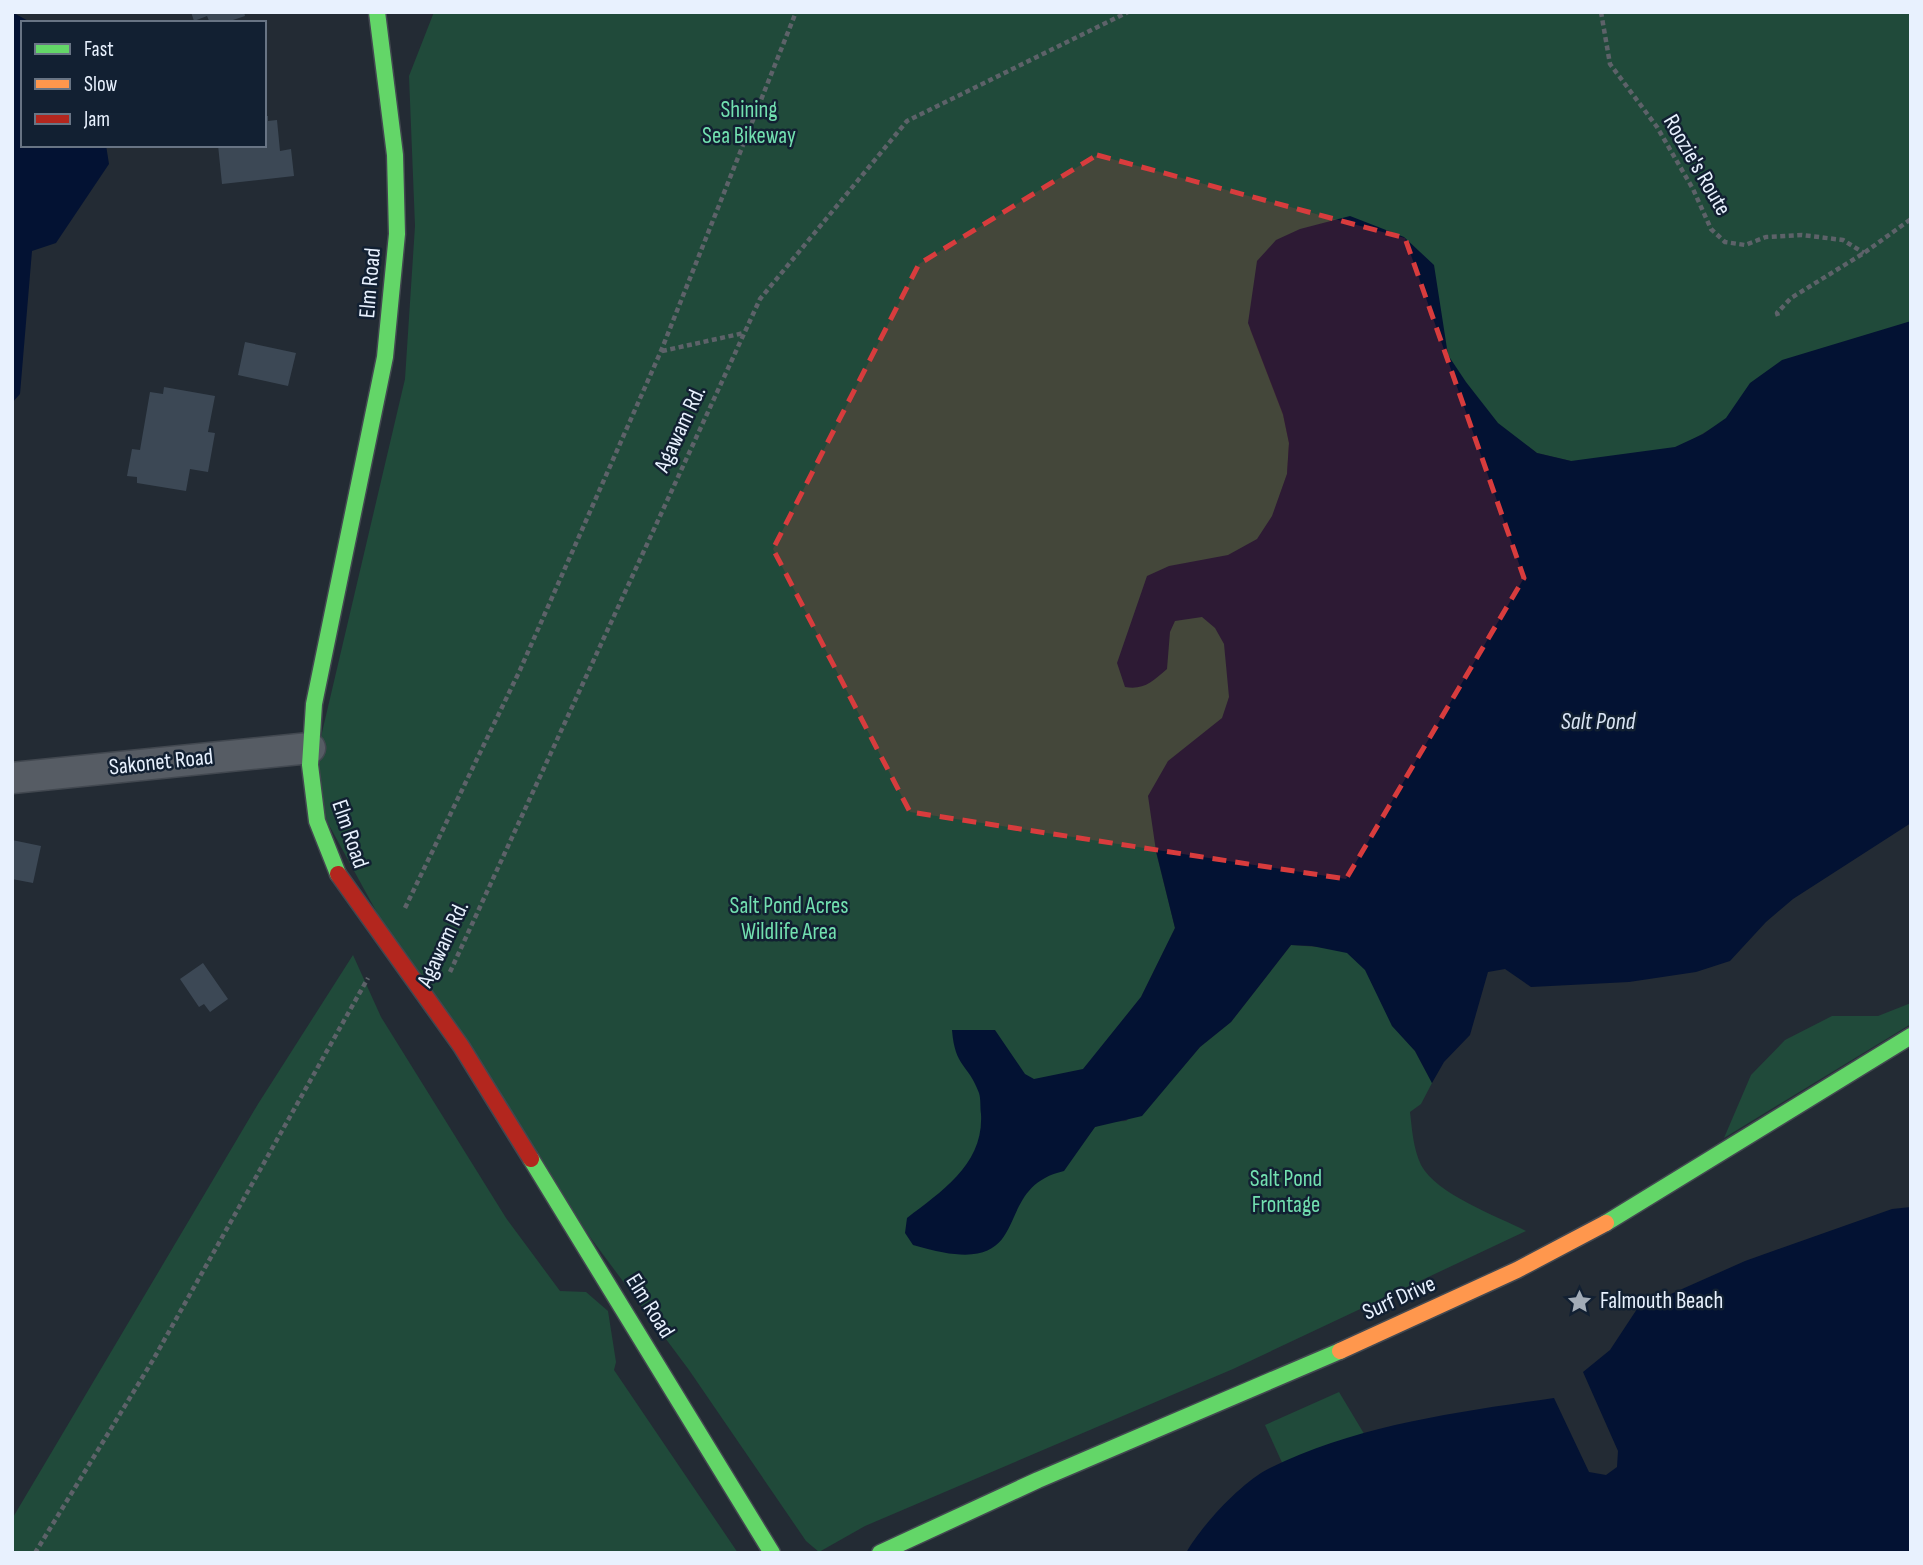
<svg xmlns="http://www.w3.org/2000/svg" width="1923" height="1565" viewBox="0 0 1923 1565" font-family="'Sofia Sans Condensed',sans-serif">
<rect width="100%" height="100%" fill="#232b34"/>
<g fill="#204a3a">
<path d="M434,12H1911V321L1825,363L1631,475L1537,453L1528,446L1250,329L1283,415L1289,443L1287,474L1273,515L1225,714L1156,852L1175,928L1141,997L1103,1045L1084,1141L1095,1127L1107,1122L1126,1121L1176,1075L1200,1047L1231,1022L1291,945L1360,950L1399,1033L1415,1051L1432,1083L1421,1104L1410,1112C1412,1129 1413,1148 1421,1165C1436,1194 1497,1216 1526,1231L1233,1369L865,1526L819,1552L806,1541L689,1370L590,1237L399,953L318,805L320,741L405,379L415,226L409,76Z"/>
<polygon points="353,955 381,1017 506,1218 560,1291 586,1292 608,1311 616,1362 614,1370 738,1553 12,1553 12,1519 258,1104"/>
<polygon points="1911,1003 1911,1024 1724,1138 1751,1075 1785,1040 1832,1016 1878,1016"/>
<polygon points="1339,1392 1366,1437 1289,1478 1265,1425"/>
</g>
<g fill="#031233">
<polygon points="12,12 32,23 23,23 23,145 106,145 109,164 56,243 32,251 20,394 12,403"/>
<path d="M1350,216L1404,237L1434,265L1448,355L1466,382L1498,423L1537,453L1571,461L1675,447L1703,434L1726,418L1750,383L1782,360L1911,321V823L1793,899L1766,922L1730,961L1696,972L1629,982L1531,987L1505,969L1488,972L1470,1035L1444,1062L1432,1083L1415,1051L1392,1026L1365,970L1347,953L1312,946L1291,945L1231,1022L1200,1047L1142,1116L1095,1127L1064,1171C984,1189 1045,1285 913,1245L905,1233L907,1218C942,1191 984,1164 981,1114C980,1108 981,1099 979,1093C968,1063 955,1068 952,1030H995L1025,1074L1034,1079L1083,1069L1141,997L1175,928L1156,851L1148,796L1168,761L1222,718L1229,697L1224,644L1215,628L1202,617L1175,621L1170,632L1167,669C1152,682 1144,690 1125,687L1117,663L1147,576L1169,566L1228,555L1257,539L1272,516L1287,474L1289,443L1283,414L1248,323L1257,261L1276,240L1300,229Z"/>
<path d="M1911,1207V1553H1186C1201,1526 1241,1483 1268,1469C1356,1425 1458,1412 1554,1398L1589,1472L1606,1475L1617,1467L1618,1451L1583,1372L1610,1350L1637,1309L1745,1261L1892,1209Z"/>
</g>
<g fill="#3c4855">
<polygon points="191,12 244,12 245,16 224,23 210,23 207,16 194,21"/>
<polygon points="264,116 268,116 268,121 277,120 280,151 291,149 294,176 222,184 218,145 264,145"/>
<polygon points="245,342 296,353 288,386 238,375"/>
<polygon points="164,387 215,396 208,432 215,433 208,472 190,469 186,491 137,483 137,477 127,476 132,449 140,450 150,392 163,394"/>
<polygon points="12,840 41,846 33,883 12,879"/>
<polygon points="203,963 228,999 210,1012 204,1004 199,1007 180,979"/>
</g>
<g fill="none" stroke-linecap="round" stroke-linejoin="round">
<defs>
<polyline id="street" points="12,778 310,748"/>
<g id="fast">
<polyline points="338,874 317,821 310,765 314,704 385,357 397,234 395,155 377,12"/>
<polyline points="531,1159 772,1553"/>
<polyline points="1606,1223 1911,1036"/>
<polyline points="880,1553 1038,1480 1340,1351"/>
</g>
<polyline id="slow" points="1340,1351 1517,1270 1606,1223"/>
<polyline id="jam" points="338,874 461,1046 531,1159"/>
</defs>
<use href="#street" stroke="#424850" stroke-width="33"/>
<use href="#fast" stroke="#424850" stroke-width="19"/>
<use href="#slow" stroke="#424850" stroke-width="19"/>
<use href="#jam" stroke="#424850" stroke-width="19"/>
<g stroke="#5d6269" stroke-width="4.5" stroke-dasharray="5 3.5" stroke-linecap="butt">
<polyline points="1601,12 1610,64 1657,127 1693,189 1711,229 1725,242 1745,245 1766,237 1802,235 1843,240 1864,253"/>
<polyline points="1778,316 1777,313 1791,298 1864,253 1911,219"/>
<polyline points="662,351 744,333"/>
<polyline points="405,908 520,670 661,351 796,12"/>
<polyline points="450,972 760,299 907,121 1128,12"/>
<polyline points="35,1553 153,1360 368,978"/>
</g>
<use href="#street" stroke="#565c64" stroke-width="30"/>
<use href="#fast" stroke="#63d668" stroke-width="16"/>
<use href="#slow" stroke="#ff974d" stroke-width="16"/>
<use href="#jam" stroke="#b3261e" stroke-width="16"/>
</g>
<path fill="#d83c3d" fill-opacity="0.2" stroke="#d83c3d" stroke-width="5" stroke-dasharray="14 9" stroke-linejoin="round" d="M1097,155L1405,238L1524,578L1346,879L910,812L773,549L919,264Z"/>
<defs>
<symbol id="sight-bare" viewBox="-9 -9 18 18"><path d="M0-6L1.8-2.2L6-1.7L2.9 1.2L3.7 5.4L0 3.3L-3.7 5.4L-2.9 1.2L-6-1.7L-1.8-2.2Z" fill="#a3acb7" stroke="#122032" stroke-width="2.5" paint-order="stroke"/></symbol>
</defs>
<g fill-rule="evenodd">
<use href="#sight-bare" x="1562" y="1284" width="35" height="35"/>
</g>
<g text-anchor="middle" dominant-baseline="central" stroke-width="5" stroke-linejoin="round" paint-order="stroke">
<g font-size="23" fill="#72e0b0" stroke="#122032">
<text x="749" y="110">Shining<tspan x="749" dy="26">Sea Bikeway</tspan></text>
<text x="789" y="906">Salt Pond Acres<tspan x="789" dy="26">Wildlife Area</tspan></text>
<text x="1286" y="1179">Salt Pond<tspan x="1286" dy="26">Frontage</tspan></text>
</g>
<g font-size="23" fill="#e8f1fe" stroke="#122032">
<text transform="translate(1697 165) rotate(60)">Roozie's Route</text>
<text transform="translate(370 283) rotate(-85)">Elm Road</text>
<text transform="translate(680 429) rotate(-65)">Agawam Rd.</text>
<text transform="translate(161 762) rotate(-6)">Sakonet Road</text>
<text transform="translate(350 834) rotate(71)">Elm Road</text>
<text transform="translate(443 944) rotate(-65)">Agawam Rd.</text>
<text transform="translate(1399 1298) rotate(-24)">Surf Drive</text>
<text transform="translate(650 1306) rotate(58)">Elm Road</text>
</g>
<g font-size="23" fill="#e8f1fe" stroke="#122032" text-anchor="start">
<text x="1600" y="1301">Falmouth Beach</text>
</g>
<g font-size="24" font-style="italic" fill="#d9e4f4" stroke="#122032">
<text x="1598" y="721">Salt Pond</text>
</g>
</g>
<rect width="1923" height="1565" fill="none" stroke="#e8f1fe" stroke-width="28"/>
<rect x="21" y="21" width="245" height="126" fill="#122032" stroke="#687484" stroke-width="2"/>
<rect x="35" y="44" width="35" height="10" fill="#63d668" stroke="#687484" stroke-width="2"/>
<text x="84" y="56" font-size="21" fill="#e8f1fe">Fast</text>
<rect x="35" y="79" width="35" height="10" fill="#ff974d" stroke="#687484" stroke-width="2"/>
<text x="84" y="91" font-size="21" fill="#e8f1fe">Slow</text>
<rect x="35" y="114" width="35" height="10" fill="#b3261e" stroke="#687484" stroke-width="2"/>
<text x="84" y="126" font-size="21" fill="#e8f1fe">Jam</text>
</svg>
